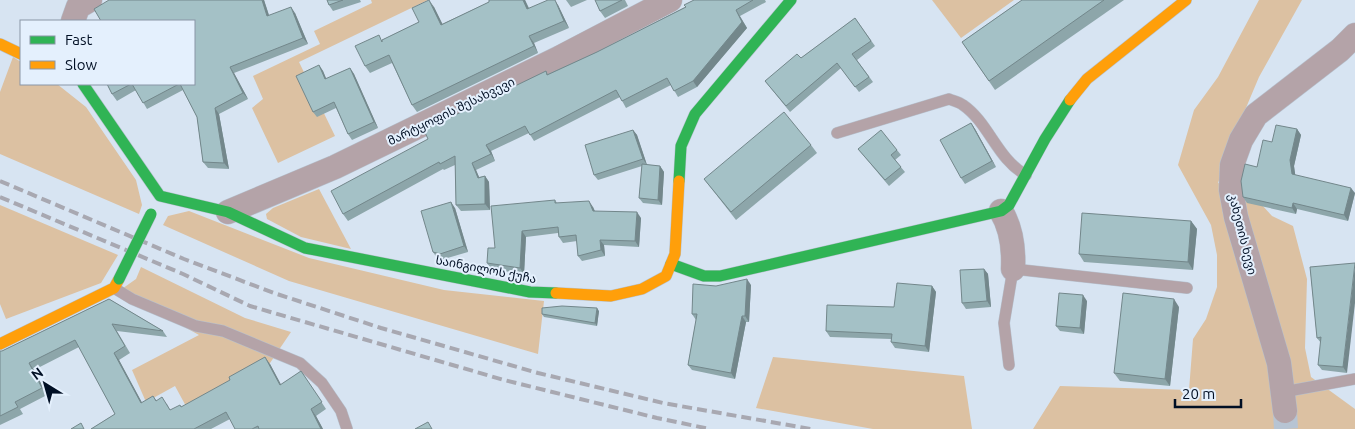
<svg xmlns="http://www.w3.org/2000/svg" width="1355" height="429" viewBox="0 0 1355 429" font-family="Ubuntu,'Noto Sans Georgian',sans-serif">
<rect width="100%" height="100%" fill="#d7e4f2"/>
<g fill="#dcc1a2">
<polygon points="371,0 428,0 299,62 335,136 278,163 252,108 263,99 253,76 320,44 314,31 372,3"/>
<polygon points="932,0 1014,0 961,38"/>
<polygon points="1259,0 1302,0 1259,77 1240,122 1218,183 1251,193 1272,216 1293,226 1307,279 1305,348 1311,377 1355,409 1355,429 1033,429 1060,386 1189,390 1193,339 1206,319 1217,287 1217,255 1211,225 1178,165 1194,110 1218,77"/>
<polygon points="13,57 21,62 21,84 57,84 86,107 136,180 142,205 139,214 0,154 0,92"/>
<polygon points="319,189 351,249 301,237 267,219 266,214 273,208"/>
<polygon points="0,205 111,252 118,255 101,283 6,319 0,304"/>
<polygon points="189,211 309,258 444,290 544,301 538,354 289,281 163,225 168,216"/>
<polygon points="141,267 245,318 291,332 270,363 187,408 175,386 146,402 132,370 199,335 119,291 136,279"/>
<polygon points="773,357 964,376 972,429 873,429 756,408"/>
</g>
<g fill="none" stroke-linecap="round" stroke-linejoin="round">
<polyline stroke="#b7c4d3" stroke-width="24" stroke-dasharray="24 12" stroke-linecap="butt" points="1285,411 1286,429"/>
<defs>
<g id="lane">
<path d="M837,133L949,99C954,101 959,102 963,105C989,123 997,159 1026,175"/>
<polyline points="114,288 132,299 196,326 223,331 300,363 322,383 341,411 347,429"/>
<polyline points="1009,365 1004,323 1013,269 1187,288"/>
<polyline points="1283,392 1355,379"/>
</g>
<g id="street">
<polyline points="73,21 78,7 90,0"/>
<path d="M1001,211C1012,229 1014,248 1013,269"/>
<polyline points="228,212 335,167 559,58 670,0"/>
<polyline points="1285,411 1279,363 1236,217 1231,190 1232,165 1241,140 1256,115 1340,50 1355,35"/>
</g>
<g id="fast">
<polyline points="83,84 160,196 228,212 305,248 530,292 556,293"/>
<polyline points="679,181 681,146 695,114 791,0"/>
<polyline points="671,264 704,276 720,276 1001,211 1009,205 1045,139 1070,100"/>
</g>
<g id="slow">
<polyline points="0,44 21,54"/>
<polyline points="1070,100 1087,79 1186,0"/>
<polyline points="556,293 611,296 642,289 666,276 675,254 679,181"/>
<polyline points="0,344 114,288 119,279"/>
</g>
</defs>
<use href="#lane" stroke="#b7c2cf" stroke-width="12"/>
<use href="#street" stroke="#b7c2cf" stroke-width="25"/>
<use href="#fast" stroke="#b7c2cf" stroke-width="12"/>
<use href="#slow" stroke="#b7c2cf" stroke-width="12"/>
<use href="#lane" stroke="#b4a3a8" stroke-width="11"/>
<use href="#street" stroke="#b4a3a8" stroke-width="24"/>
<use href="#fast" stroke="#30b455" stroke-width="11"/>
<use href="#slow" stroke="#ff9f0a" stroke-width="11"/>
<g stroke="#a8a8b1" stroke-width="4" stroke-dasharray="10 5" stroke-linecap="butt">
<polyline points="0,181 184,259 274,293 381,328 538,373 663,403 811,429"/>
<polyline points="0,197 183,274 250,306 504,380 657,418 710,429"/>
</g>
<defs>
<polyline id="fast-bridge" points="119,279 151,214"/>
</defs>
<use href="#fast-bridge" stroke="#b7c2cf" stroke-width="12" stroke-linecap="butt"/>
<use href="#fast-bridge" stroke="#30b455" stroke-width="11"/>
</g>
<g fill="#8da6aa">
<polygon points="264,0 269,15 295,13 308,44 234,73 248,99 219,114 229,169 208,168 203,162 197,117 183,90 147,109 136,90 117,101 112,94 107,84 194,84"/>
<polygon points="327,0 360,0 361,2 333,11 329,5"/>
<polygon points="525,0 529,8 558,5 569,28 534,43 538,53 417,112 412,105 392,63 370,73 365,66 382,40 419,22 434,7 442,24 489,2"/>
<polygon points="566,0 587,0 571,7"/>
<polygon points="595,0 625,0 628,6 605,18 600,11"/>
<polygon points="694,0 765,0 766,2 740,16 747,28 697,87 678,97 671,85 626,108 620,97 534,141 529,133 491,151 495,161 476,170 479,177 485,176 489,182 490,210 461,211 456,205 455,165 444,170 443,169 348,221 343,214 428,139 546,71 548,74 597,52 685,7"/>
<polygon points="1022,0 1124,0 995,90 962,42"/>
<polygon points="855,18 875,46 857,60 873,82 859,92 841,68 790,112 765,81 801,58"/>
<polygon points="319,65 323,71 326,79 350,68 354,74 378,128 352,140 348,134 336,108 317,117 313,112"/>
<polygon points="971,123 975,129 996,167 965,184 961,178"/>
<polygon points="1297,129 1301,135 1294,166 1295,175 1355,193 1348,221 1297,209 1296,214 1247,203 1243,197 1257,167 1272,142"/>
<polygon points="633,130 637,135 647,165 660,166 664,172 662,205 643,203 639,198 642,166 598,180 594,175"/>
<polygon points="811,145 817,153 736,220 704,179"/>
<polygon points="858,149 897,150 901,155 895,160 905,172 889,186"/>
<polygon points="555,200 557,203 593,207 595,211 641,218 639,247 604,245 605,256 582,261 578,256 577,241 563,243 559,237 558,233 526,237 524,274 491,269 487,263 495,248"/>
<polygon points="455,208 468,252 444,259 437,258 433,252"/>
<polygon points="1191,221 1197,229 1193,270 1084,262 1079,254"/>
<polygon points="1310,267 1347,373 1322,370 1318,365 1321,343 1317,338"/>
<polygon points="984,269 988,274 991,307 966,309 962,303"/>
<polygon points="751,285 749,322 746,322 735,379 692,370 688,365 696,320 692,314 716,286"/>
<polygon points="932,286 936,292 929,352 895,348 891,342 891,339 830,337 826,331 894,307"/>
<polygon points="109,299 163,331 167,337 117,331 130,353 119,360 142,403 153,396 157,401 167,404 170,410 181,407 270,364 281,385 301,371 326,409 316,416 323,429 235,429 230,419 211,429 91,429 115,414 79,347 34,370 47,395 20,409 23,414 0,425 0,351 2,351"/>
<polygon points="1087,301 1084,334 1060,331 1056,326"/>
<polygon points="1179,307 1170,386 1120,381 1114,373"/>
<polygon points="599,311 597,326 544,317 542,314"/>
</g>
<g fill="#73878b">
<polygon points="262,0 264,0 271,22 267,16"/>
<polygon points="429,0 434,7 446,31 441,25"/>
<polygon points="523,0 525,0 532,16 527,9"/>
<polygon points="555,0 558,5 569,28 564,21"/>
<polygon points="291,7 295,13 308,44 303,38"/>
<polygon points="736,10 747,28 697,87 693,81"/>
<polygon points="529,36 534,43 538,53 534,46"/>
<polygon points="319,65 323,71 329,85 325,79"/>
<polygon points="230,67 234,73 248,99 243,93"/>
<polygon points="350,68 354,74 378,128 374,122"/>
<polygon points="215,108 219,114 229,169 224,163"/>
<polygon points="971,123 975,129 996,167 992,161"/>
<polygon points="1297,129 1301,135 1294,166 1296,180 1292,174 1290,160"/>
<polygon points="633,130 637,135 647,165 643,159"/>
<polygon points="486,145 491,151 495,161 491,154"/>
<polygon points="472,163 476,170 482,184 478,178"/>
<polygon points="660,166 664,172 662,205 658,200"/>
<polygon points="485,176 489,182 490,210 485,204"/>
<polygon points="1351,188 1355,193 1348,221 1344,215"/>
<polygon points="589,201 593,207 597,217 593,211"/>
<polygon points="451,202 455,208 468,252 464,246"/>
<polygon points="1293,203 1297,209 1296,214 1292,208"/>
<polygon points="637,212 641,218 639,247 635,241"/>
<polygon points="1191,221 1197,229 1193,270 1188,262"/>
<polygon points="522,231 526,237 524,274 520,268"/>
<polygon points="600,240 604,245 605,256 601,250"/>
<polygon points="1355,265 1355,303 1347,373 1343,367"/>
<polygon points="984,269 988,274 991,307 987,301"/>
<polygon points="747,279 751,285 749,322 745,316"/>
<polygon points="932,286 936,292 929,352 925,346"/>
<polygon points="1083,295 1087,301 1084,334 1080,328"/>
<polygon points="1174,299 1179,307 1170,386 1165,379"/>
<polygon points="597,308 599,311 597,326 595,323"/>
<polygon points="742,316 746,322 735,379 731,373"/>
<polygon points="114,353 119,360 146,410 141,403"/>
<polygon points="265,357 270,364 285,392 280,385"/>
<polygon points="29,363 34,370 47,395 42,388"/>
<polygon points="311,409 316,416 323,429 321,429"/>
</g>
<g fill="#a4c1c6" stroke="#73878b">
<polygon points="109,0 262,0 267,16 291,7 303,38 230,67 243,93 215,108 224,163 203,162 197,117 180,84 194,84 194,21 101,21 94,9"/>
<polygon points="327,0 343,0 329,5"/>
<polygon points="429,0 441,25 489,2 489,0 523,0 527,9 548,0 555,0 564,21 529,36 534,46 412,105 389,55 365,66 355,46 379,35 382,42 382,40 419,22 412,8"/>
<polygon points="595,0 622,0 600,11"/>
<polygon points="694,0 753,0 736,10 742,22 693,81 674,91 667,78 622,101 616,90 530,135 525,126 486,145 491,154 472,163 478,178 485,176 485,204 456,205 455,156 440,164 439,162 343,214 331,191 428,139 424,130 546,71 547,75 597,52 686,7 684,5"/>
<polygon points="1022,0 1104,0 989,81 962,42"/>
<polygon points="855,18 871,41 852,54 869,77 855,87 837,63 786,106 765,81 797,54 801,58"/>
<polygon points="319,65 325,79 350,68 374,122 348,134 334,102 313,112 296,76"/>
<polygon points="107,84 131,84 112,94"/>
<polygon points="132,84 179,84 143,103"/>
<polygon points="784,112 811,145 731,212 704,179"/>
<polygon points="971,123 992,161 961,178 940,140"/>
<polygon points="1276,125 1297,129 1290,160 1292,174 1351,188 1344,215 1293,203 1292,208 1243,197 1241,181 1245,164 1257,167 1263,140 1272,142"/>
<polygon points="633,130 643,159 594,175 585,145"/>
<polygon points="881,130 897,150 891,155 901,167 885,180 858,149"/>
<polygon points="642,164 660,166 658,200 639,198"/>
<polygon points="555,200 555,203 589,201 593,211 637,212 635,241 600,240 601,250 578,256 576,235 559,237 558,227 522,231 520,268 487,263 488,248 495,248 491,206"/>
<polygon points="451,202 464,246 440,254 433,252 421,211"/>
<polygon points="1082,213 1191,221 1188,262 1079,254"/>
<polygon points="1355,263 1343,367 1318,365 1321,337 1317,338 1310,267"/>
<polygon points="984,269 987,301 962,303 960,270"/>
<polygon points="747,279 745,316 742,316 731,373 688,365 697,314 692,314 693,284 716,286"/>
<polygon points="897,283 932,286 925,346 891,342 892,334 826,331 827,305 894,307"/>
<polygon points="1059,293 1083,295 1080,328 1056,326"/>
<polygon points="1123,293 1174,299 1165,379 1114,373"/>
<polygon points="109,299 163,331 112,324 125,346 114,353 141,403 153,396 156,401 162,397 170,410 180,405 181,407 230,380 229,377 265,357 280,385 301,371 322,402 311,409 321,429 259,429 258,426 252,429 235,429 226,412 194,429 91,429 115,414 75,340 29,363 42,388 15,402 18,407 0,416 0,351 2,351"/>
<polygon points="562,306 597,308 595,323 542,314 542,308"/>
<polygon points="428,422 432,429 415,429"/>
<polygon points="81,423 84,429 71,429"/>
</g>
<g text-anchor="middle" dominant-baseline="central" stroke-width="4" stroke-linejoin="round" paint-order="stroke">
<g font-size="12" fill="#000f24" stroke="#e4f0fd">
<text transform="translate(451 111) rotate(-26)">მარტყოფის შესახვევი</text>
<text transform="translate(1243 234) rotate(76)">კახეთის ხევი</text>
<text transform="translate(486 269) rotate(11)">საინგილოს ქუჩა</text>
</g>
</g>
<rect x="20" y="20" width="175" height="65" fill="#e4f0fd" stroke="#8996a6"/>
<rect x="30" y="36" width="25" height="8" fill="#30b455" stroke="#8996a6"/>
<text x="65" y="45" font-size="15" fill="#000f24">Fast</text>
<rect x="30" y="61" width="25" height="8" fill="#ff9f0a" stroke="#8996a6"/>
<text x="65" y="70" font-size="15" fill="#000f24">Slow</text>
<g transform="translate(45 384) rotate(323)" stroke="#e4f0fd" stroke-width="4" paint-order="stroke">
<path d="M0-4L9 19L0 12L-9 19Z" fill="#000f24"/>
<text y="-8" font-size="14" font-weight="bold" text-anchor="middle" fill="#000f24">N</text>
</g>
<path d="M1175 399v8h66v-8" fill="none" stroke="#000f24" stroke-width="2.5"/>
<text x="1182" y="399" font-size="15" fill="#000f24" stroke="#e4f0fd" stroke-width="4" paint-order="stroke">20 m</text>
</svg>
